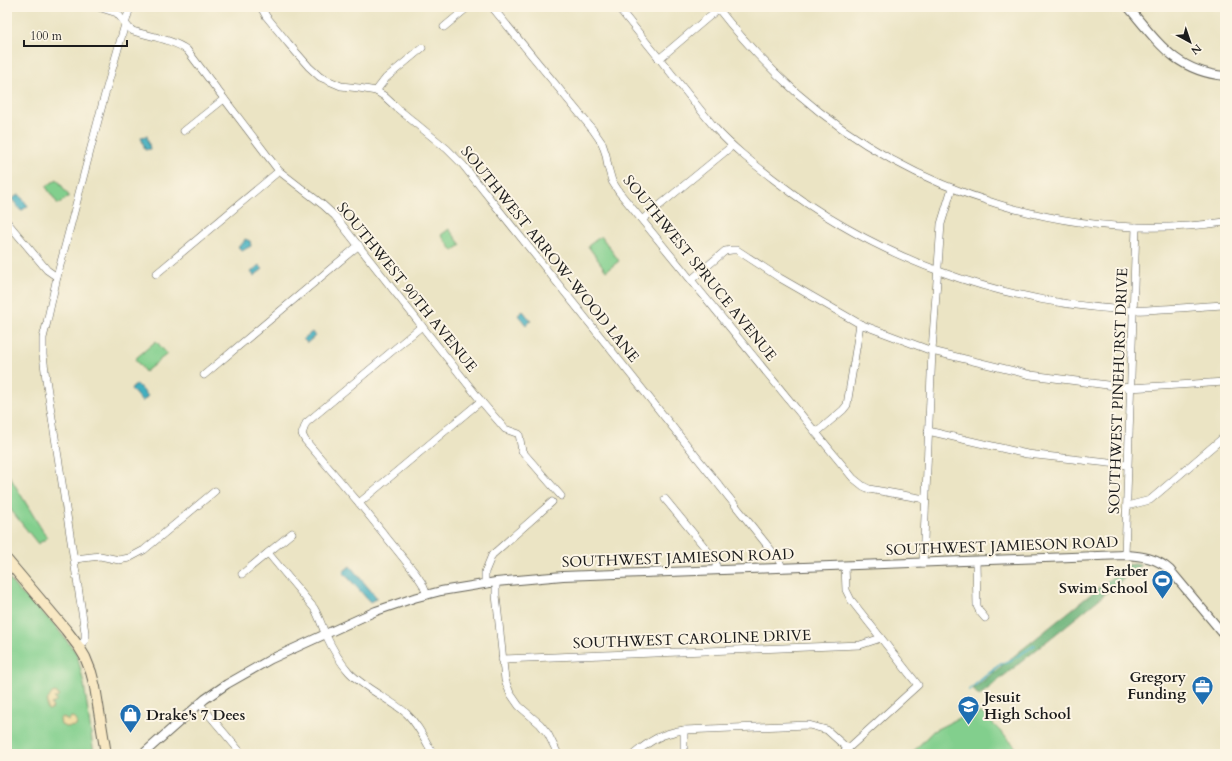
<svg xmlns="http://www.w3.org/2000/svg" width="1232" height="761" viewBox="0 0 1232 761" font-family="Cardo,serif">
<rect width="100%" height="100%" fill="#fcf5e5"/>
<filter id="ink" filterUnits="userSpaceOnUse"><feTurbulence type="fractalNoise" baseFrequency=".025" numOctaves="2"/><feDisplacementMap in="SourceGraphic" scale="8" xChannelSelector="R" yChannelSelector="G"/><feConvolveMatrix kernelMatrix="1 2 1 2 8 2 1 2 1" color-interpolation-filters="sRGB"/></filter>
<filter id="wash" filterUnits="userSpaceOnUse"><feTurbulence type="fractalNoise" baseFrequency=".012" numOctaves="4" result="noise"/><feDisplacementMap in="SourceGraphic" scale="16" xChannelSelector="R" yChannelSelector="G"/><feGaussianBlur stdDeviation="0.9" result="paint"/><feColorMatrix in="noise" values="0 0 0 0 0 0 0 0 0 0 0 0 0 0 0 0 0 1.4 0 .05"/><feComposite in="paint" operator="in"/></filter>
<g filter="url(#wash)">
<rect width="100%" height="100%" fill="#ebe4c4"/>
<g fill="#82cf8d" stroke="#4f7654">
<polygon points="57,179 69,196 58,204 46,187"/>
<polygon points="449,229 461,245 453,251 441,235"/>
<polygon points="601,236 619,261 606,271 588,246"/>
<polygon points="156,341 167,354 145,372 135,359"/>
<polygon points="7,472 47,538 38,544 7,505"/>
<polygon points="7,576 17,589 54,624 77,654 84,684 94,754 7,754"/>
<polygon points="982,713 1014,745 1017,750 1016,754 911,754 933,731 965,715"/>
</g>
<polygon fill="#69b278" stroke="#42674a" points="1134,564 1141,565 979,696 973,689 1127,565"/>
<g fill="#eeda9e" stroke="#857b5d">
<polygon points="56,692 59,696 57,698 54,698 56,700 56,702 51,704 53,708 49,710 47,709 47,701 52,693"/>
<polygon points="63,717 68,721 71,717 75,718 77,722 76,726 66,727 61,725 60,719"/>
</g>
<g fill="#42afbf" stroke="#2f666e">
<polygon points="147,136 150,149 145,150 141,137"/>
<polygon points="19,194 28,206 21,211 12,199"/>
<polygon points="245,239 250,241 251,246 242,251 238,247 244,242 244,241"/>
<polygon points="259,265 263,269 254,276 251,272"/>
<polygon points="523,311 531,321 526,325 518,315"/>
<polygon points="312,332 315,336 307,343 303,339"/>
<polygon points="137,384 148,396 142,402 131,389"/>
<polygon points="350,566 377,598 370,602 343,572"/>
</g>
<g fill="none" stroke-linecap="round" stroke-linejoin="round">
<polyline stroke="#42afbf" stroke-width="2" points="969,690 999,665 1013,659 1035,645"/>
</g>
</g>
<g filter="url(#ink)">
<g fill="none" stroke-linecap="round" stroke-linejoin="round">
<defs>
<g id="minor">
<path d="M98,7L117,13L129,28L133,31C149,36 174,40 187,50L279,171L323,205L335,216L481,401L505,429L519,434L522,451L561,496"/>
<polyline points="261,7 266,16 288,43 309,67 320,77 341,86 359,88 376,91 384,96 397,108 447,149 463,165 779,560 782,568"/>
<polyline points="492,7 593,130 602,143 606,155 608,167 612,181 619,192 853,478 863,486 869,489 925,499"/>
<path d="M618,7L715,128C733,148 754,164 776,181C877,259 998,302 1125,310C1137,311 1150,310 1162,309C1183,308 1204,306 1225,305"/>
<path d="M717,7C741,38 768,67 797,93C913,195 1073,244 1225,222"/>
<polyline points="444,27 468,7"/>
<polyline points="659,59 718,9"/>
<polyline points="376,91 386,78 422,48"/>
<polyline points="184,131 224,99"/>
<polyline points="643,219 732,146"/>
<polyline points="7,222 47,270 57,277"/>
<polyline points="156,274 279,171"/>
<polyline points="692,279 725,251 732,250 737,250 780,278 860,324 932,351 1031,375 1130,388 1225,382"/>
<polyline points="422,326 306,423 302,434 305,440 359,503 416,574 422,583 427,595"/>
<polyline points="204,375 359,245"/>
<polyline points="928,431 1027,454 1127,465"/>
<polyline points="816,433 843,410 847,405 860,324"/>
<polyline points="665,499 716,561 716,570"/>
<polyline points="359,503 481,401"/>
<polyline points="1127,506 1150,500 1225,436"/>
<path d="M268,553L314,608C319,616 321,624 325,633C331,646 339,661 349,672C365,689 388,698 406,713C418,724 425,740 433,754"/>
<polyline points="1125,555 1136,227"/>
<polyline points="75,559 100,556 119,560 129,558 144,550 215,491"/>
<polyline points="976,561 977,606 980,612 985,618"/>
<polyline points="923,563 932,351 941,224 952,188"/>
<polyline points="242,574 292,533"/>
<polyline points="496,582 496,595 505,680 510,693 519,706 540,724 548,734 558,754"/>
<polyline points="485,583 485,572 492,555 552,502"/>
<polyline points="79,647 85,640 85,632 46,379 43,355 43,338 47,322 57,277 105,94 130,7"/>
<polyline points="502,659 860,645 881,638"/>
<polyline points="199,703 242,754"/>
<polyline points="684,730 684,754"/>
<path d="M634,754C651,740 662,733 684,730L809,725L827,730L848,749"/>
<polyline points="842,754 918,685 851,600 846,590 845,566"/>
</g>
<g id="tertiary">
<path d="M1128,7C1158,42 1175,71 1225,76"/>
<path d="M143,754L205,699L227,684L271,659L376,611L414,598L441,591L496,582L563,576L1125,555C1142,556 1157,558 1170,570L1225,636"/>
</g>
<polyline id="secondary" points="7,560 66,630 79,647 85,657 91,672 95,687 106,754"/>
</defs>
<use href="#minor" stroke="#646257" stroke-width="8"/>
<use href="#tertiary" stroke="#646257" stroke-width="10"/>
<use href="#secondary" stroke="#646257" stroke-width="12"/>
<use href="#minor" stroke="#fff" stroke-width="7"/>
<use href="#tertiary" stroke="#fff" stroke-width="8"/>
<use href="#secondary" stroke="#f8e8c3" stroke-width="10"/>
</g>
</g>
<defs>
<symbol id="stadium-pin" viewBox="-11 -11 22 30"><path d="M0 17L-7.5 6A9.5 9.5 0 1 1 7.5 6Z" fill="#1f6fb2" stroke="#fcf5e5"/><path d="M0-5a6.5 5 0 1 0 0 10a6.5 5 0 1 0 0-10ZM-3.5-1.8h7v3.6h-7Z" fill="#fff"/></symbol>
<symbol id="office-pin" viewBox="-11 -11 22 30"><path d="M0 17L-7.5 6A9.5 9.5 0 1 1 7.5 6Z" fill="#1f6fb2" stroke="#fcf5e5"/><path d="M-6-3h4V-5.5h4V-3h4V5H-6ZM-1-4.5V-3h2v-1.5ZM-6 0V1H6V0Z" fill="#fff"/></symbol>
<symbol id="school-pin" viewBox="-11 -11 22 30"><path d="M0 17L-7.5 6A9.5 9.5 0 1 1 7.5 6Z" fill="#1f6fb2" stroke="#fcf5e5"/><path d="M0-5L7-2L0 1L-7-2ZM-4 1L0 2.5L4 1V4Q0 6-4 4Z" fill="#fff"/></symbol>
<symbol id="shop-pin" viewBox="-11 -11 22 30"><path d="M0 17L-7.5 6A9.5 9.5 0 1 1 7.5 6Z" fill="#1f6fb2" stroke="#fcf5e5"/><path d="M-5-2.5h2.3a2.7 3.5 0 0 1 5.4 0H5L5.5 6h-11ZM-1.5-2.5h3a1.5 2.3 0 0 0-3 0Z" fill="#fff"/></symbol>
</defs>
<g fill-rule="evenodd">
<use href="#stadium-pin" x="1150" y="568" width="25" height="34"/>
<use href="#office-pin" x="1190" y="674" width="25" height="34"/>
<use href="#school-pin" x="956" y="694" width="25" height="34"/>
<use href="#shop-pin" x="118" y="702" width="25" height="34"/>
</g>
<g text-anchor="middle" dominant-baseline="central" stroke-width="4" stroke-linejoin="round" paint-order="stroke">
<g font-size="15" fill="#1c1c1c" stroke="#fcf5e5">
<text transform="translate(550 254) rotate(51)">SOUTHWEST ARROW-WOOD LANE</text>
<text transform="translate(700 268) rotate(51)">SOUTHWEST SPRUCE AVENUE</text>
<text transform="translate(407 287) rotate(51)">SOUTHWEST 90TH AVENUE</text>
<text transform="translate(1118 391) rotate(-88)">SOUTHWEST PINEHURST DRIVE</text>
<text transform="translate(1002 546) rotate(-2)">SOUTHWEST JAMIESON ROAD</text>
<text transform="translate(678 558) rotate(-2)">SOUTHWEST JAMIESON ROAD</text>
<text transform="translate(692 639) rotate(-2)">SOUTHWEST CAROLINE DRIVE</text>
</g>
<g font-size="15" font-weight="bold" fill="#1c1c1c" stroke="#fcf5e5" text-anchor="end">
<text x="1148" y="571">Farber<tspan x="1148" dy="17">Swim School</tspan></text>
<text x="1186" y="677">Gregory<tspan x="1186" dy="17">Funding</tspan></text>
<text x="984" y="697" text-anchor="start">Jesuit<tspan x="984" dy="17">High School</tspan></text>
<text x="146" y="715" text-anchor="start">Drake's 7 Dees</text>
</g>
</g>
<rect width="1232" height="761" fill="none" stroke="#fcf5e5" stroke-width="24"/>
<g transform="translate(1190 42) rotate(140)" stroke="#fcf5e5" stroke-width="3" paint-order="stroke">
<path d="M0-3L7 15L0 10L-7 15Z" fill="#1c1c1c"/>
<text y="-6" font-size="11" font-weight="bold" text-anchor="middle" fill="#1c1c1c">N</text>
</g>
<path d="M24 40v6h103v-6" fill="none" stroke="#1c1c1c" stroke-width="2"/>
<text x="30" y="40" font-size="12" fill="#1c1c1c" stroke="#fcf5e5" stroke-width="3" paint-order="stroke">100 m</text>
</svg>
